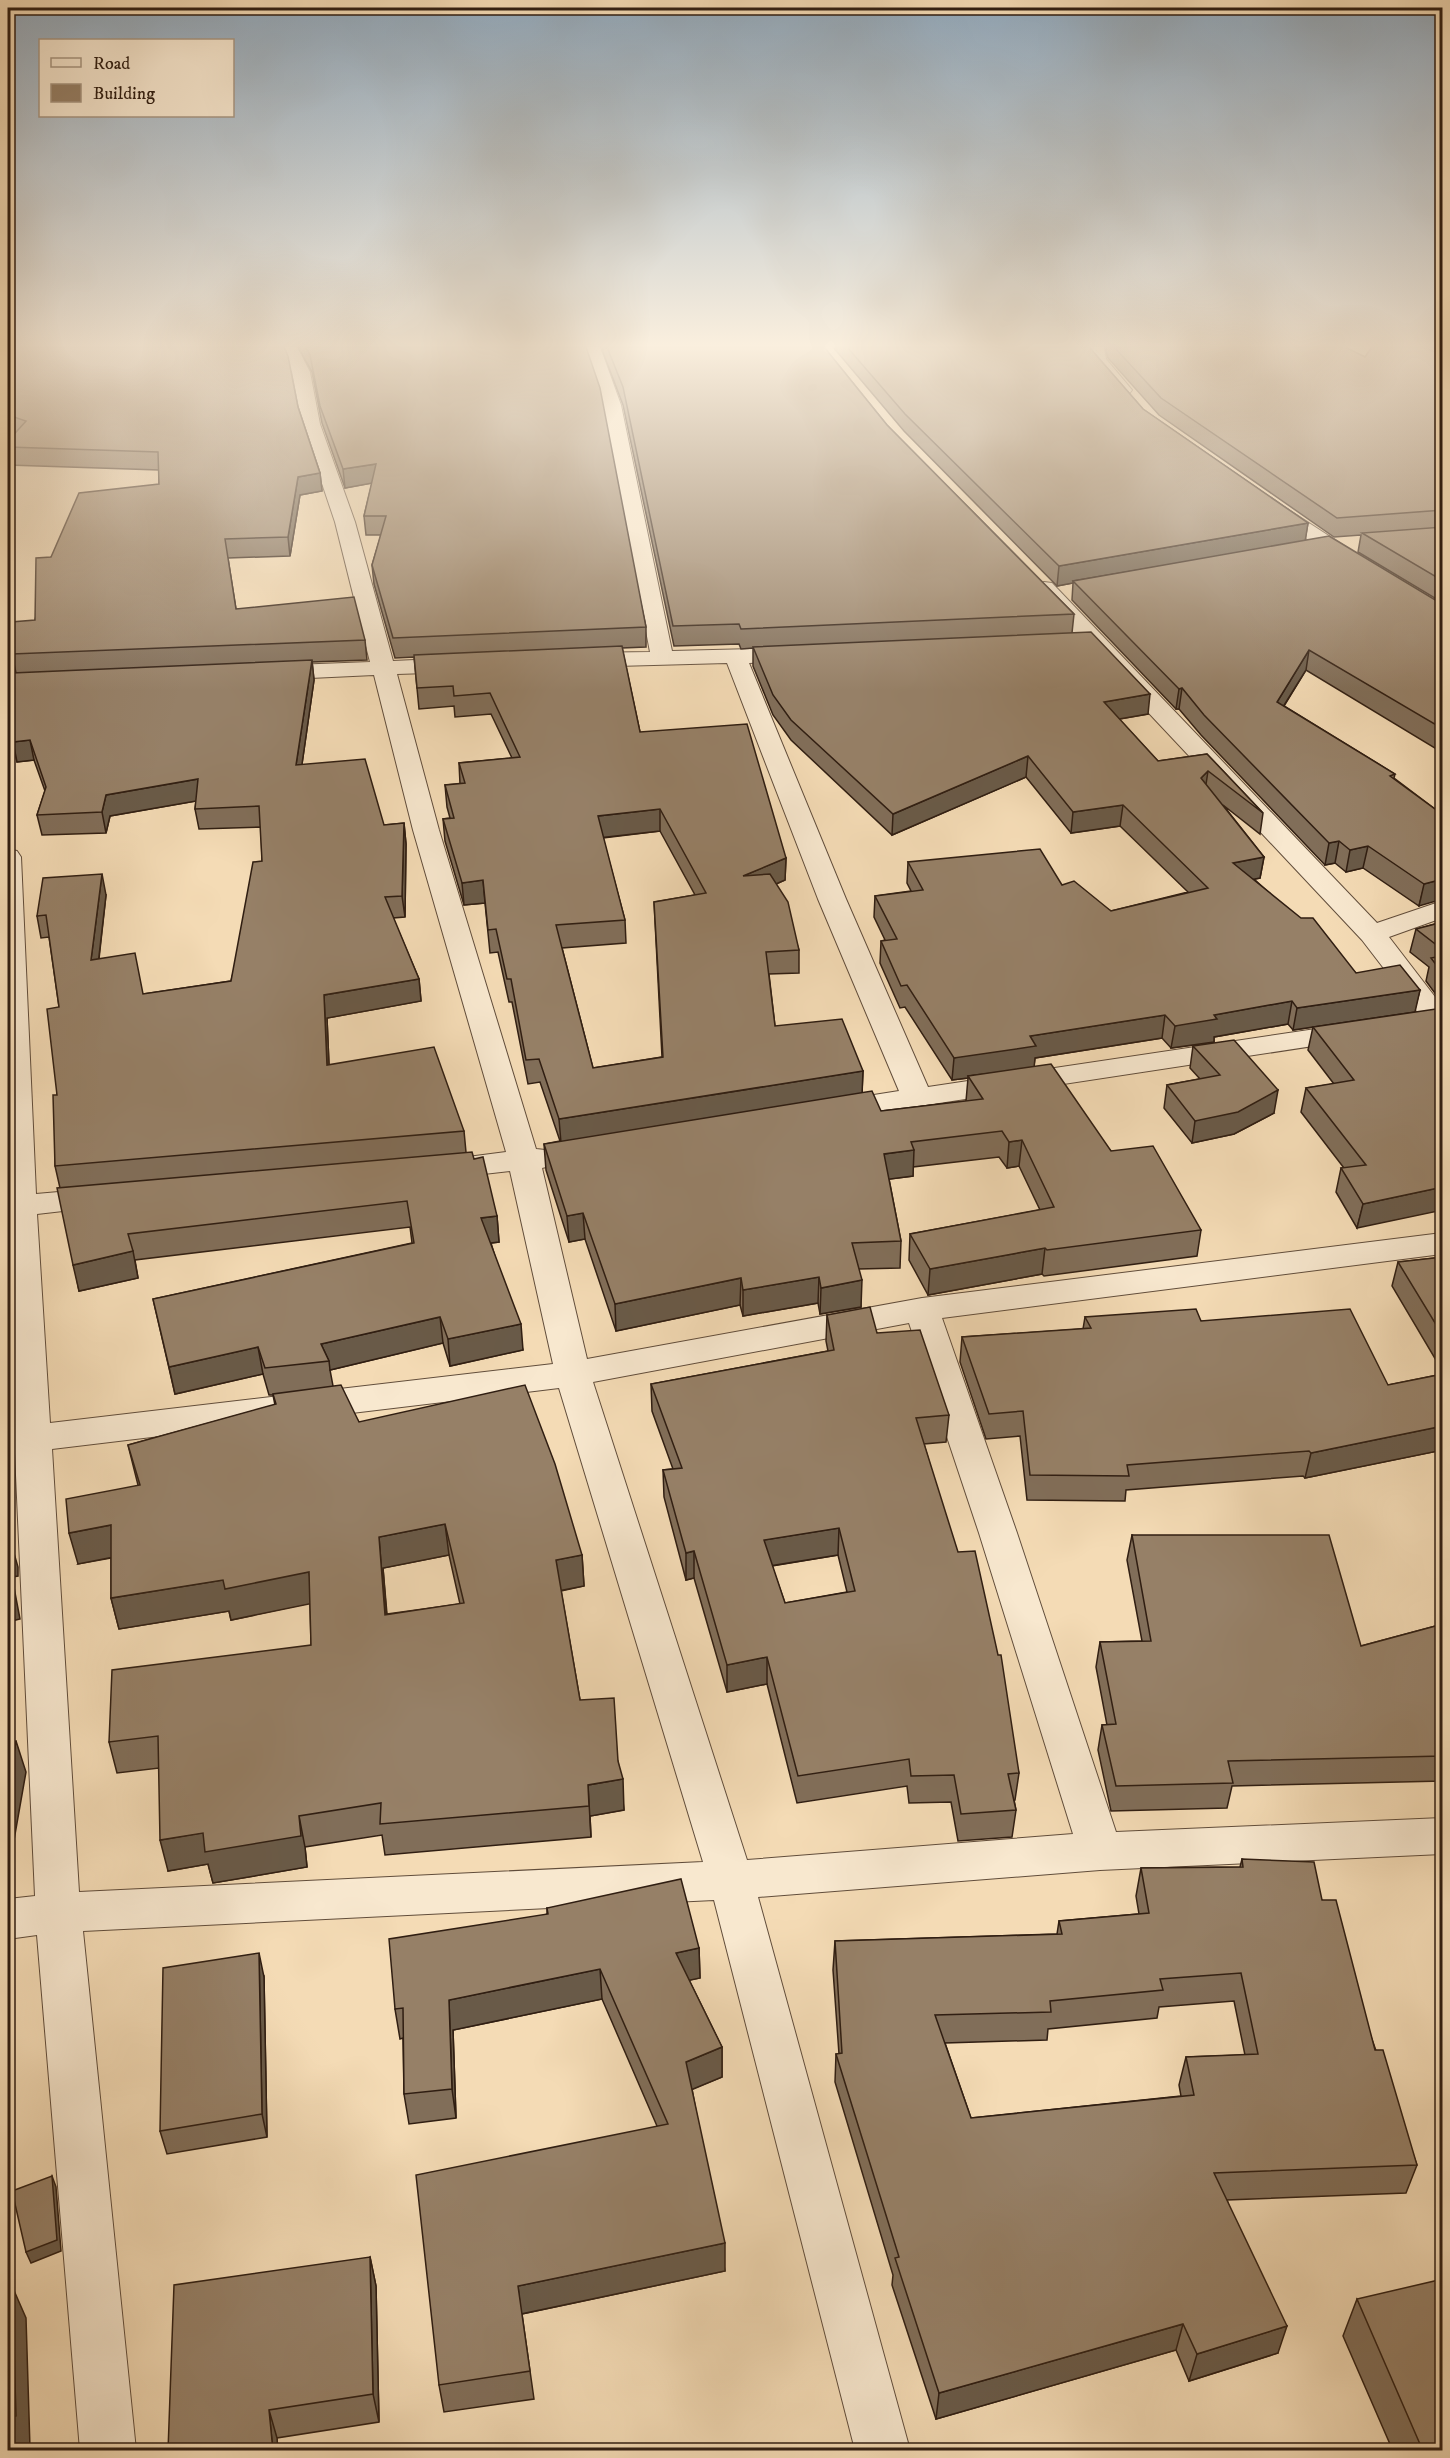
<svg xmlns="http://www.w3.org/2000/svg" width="1450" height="2458" viewBox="0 0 1450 2458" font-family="'IM FELL DW Pica',serif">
<rect width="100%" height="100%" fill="#f4dbb5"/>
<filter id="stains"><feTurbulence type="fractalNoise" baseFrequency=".00333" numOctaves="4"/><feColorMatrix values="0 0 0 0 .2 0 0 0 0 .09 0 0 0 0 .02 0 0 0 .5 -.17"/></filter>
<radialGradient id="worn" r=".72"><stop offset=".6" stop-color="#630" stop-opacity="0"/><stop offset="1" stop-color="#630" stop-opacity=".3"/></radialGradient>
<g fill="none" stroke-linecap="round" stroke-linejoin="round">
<defs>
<g id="street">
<path d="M280,347H297L310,372L320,424L355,522L393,661L459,658L467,660L470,665L467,670L459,672L397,674L439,830L536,1149L555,1151L560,1158L555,1165L542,1168L587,1359L922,1298L1442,1233V1254L942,1318L1017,1533L1116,1832L1442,1818V1854L1100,1870L758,1897L910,2450H855L714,1900L83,1931L136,2450H80L37,1935L8,1939V1899L35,1896L15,1453L8,1454V1428L14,1427L8,1290V849L17,851L21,857L36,1194L104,1188L115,1191L120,1198L115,1205L37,1214L50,1423L553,1364L510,1171L440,1179L429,1176L424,1169L429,1162L506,1152L413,830L374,675L268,680L260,678L257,673L260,668L268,666L370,662L335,522L302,424L292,372ZM909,1323L979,1533L1073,1834L747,1860L593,1382ZM559,1388L703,1862L79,1892L52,1449Z"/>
<polygon points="582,347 600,347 621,405 672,651 798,648 806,650 809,655 806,660 749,663 846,899 928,1087 1356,1023 1366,1026 1371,1032 1366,1038 834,1119 823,1117 819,1110 823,1103 899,1091 818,899 727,663 580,667 572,665 569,660 572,655 580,653 650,652 603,405"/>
<polygon points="1088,347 1104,347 1106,359 1132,390 1129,394 1117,394 1088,360"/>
<polygon points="1271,501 1278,503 1363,558 1366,562 1363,566 1356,568 1349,566 1264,511 1261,507 1264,503"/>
<polygon points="1044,582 1052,583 1377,923 1442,901 1442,918 1389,937 1442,1006 1442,1034 1432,1031 1362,940 1036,593 1033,588 1036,583"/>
<polygon points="57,675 65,677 69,682 65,687 8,691 8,677"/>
</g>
</defs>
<use href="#street" stroke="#614d3b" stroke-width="2"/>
<use href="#street" fill="#f8e8cf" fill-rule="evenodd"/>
</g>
<g fill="#816e59" stroke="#301e12" stroke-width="1.5" fill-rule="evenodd">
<path d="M8,347L298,407L320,473L322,491L300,495L290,556L228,558L236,609L365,640L367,660L312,662L314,680L302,764L384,825L404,823L406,844L405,917L393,918L419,979L421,1001L327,1018L329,1065L464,1131L466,1152L497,1216L499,1242L491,1243L523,1350L450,1366L443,1343L330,1370L333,1386L359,1422L582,1555L584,1586L561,1591L580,1700L618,1761L624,1810L590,1816L591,1837L385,1855L382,1835L305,1847L307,1867L213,1883L208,1864L168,1871L159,1768L117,1773L109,1742L311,1645L310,1603L231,1620L229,1611L119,1629L111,1598V1558L78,1564L138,1485L128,1445L275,1405L273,1395H269L263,1374L175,1394L153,1299L412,1243L410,1227L135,1260L138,1278L79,1291L60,1188L55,1166L57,1095L59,1007L49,937L41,938L37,916L106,895L99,959L143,994L231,981L262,861L261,827L199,829L195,809L196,801L110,816L106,833L42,835L37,815L45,791L34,760L17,762L13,742L16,673L12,654L35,620L51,557L159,484V470L8,465V441L14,434L8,432ZM449,1555L460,1604L387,1614L383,1568Z"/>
<path d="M298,347H586L646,627V647L622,648L640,732L786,858L785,880L776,884L799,950V973L769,974L775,1026L863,1071L862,1092L881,1111L966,1101L968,1078L952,1080L905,1007L900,1008L880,963L881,941L885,940L874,917L875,896L911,891L907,883L908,862L1062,885L1111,911L1188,892L1120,826L1071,833L1026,777L892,835L791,740L773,715L753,666V648L741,649L739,644L674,646L623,405L601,347H824L887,425L1074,614L1072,633L1148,714L1119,719L1158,761L1207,754L1263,813L1260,834L1223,805L1264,857L1260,878L1254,879L1356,973L1420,990L1357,1228L1336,1192L1341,1168H1344L1301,1112L1306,1088L1334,1084L1308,1050L1313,1027L1293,1030L1288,1024L1214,1037V1042L1171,1048L1162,1038L1035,1058L1034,1066L1111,1151L1201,1230L1197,1256L1044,1276L1042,1274L928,1295L909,1260L910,1234L1040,1210L1019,1166L1007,1168L999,1157L913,1167V1176L889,1179L901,1241L900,1268L859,1269L861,1307L820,1314L818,1303L743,1316L740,1305L616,1331L585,1239L569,1242L546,1170L544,1144L560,1141L540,1082L528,1084L512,1002H509L498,952L490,953L485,903L464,905L445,841L443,819L450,818L447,807L445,785L460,784L459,763L512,758L491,714L455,717L454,706L419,709L414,657L395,658L374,584L372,565L381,535H366L364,516L372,483L345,488L322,423L312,372ZM660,831L695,895L654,902L662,1057L593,1068L562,948L626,943L625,920L603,838Z"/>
<polygon points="833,347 1089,347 1143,409 1308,523 1305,540 1437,601 1443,603 1443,753 1306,670 1284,706 1395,774 1394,778 1443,815 1419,906 1363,868 1346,872 1335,863 1325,865 1201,735 1179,709 1176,709 1072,600 1073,583 1057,586 904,431"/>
<polygon points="1105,347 1345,347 1365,357 1372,347 1443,347 1443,603 1358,552 1361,535 1334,537 1159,415 1108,358"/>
<polygon points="1443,911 1443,1004 1426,981 1429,967 1410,952 1416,929 1442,922 1440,921"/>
<polygon points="1193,1046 1274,1113 1234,1134 1192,1143 1164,1108 1167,1085 1200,1079 1190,1068"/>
<polygon points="1443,1257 1443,1372 1392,1286 1398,1262"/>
<path d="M827,1315L877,1333L949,1415L946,1442L924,1444L1019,1773L1015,1800H1014L1016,1810L1012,1837L958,1841L951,1802L909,1803L907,1786L797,1803L767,1684L727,1692L694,1578L686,1580L664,1497L663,1470L673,1469L652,1411L651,1384L828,1351L826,1341ZM838,1555L847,1592L785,1603L772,1566Z"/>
<polygon points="1085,1317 1201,1321 1388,1385 1443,1374 1443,1450 1305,1478 1303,1476 1126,1490 1125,1501 1027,1500 1020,1436 986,1439 960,1362 962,1337 1083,1329"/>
<polygon points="1132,1535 1361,1646 1443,1624 1443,1781 1232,1786 1227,1808 1111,1811 1098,1750 1102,1725 1107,1725 1096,1667 1100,1642 1142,1641 1127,1560"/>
<path d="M1242,1859L1322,1900L1417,2165L1406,2193L1227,2200L1278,2353L1189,2381L1176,2350L936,2419L892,2285L893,2275L835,2082L836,2054H839L833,1970L835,1941L1057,1934L1059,1921L1139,1914L1136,1896L1141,1868L1240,1867ZM1234,2001L1245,2055L1186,2057L1179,2085L1181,2096L971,2118L945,2043L1047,2040L1048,2029L1157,2018L1159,2007Z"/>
<polygon points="547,1908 699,1948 700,1978 689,1980 722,2047 722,2077 692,2089 725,2271 522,2314 534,2399 444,2412 439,2385 657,2126 602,1999 453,2030 456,2118 409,2124 404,2094 403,2038 400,2039 395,2009 547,1914"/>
<polygon points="264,1977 267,2137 167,2154 160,2131"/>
<polygon points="370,2257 376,2286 379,2422 277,2438 278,2451 168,2451"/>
<polygon points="1357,2299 1443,2451 1393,2451 1343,2336"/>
</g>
<g fill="#695a48" stroke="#301e12" stroke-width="1.5">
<polygon points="376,464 378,482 345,488 343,469"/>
<polygon points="320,473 322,491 300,495 290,556 288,537 298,477"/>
<polygon points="1308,523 1305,542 1073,581 1073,583 1057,586 1059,566"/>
<polygon points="1309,650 1306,670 1273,723 1277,702"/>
<polygon points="312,660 314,680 299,785 296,765"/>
<polygon points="1182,688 1179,709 1176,709 1179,689"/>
<polygon points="1150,694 1148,714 1102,722 1104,702"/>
<polygon points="30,740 34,760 17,762 13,742"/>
<polygon points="1028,756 1026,777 892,835 893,814"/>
<polygon points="1208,771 1205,791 1201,778"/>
<polygon points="198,779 202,800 110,816 106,833 102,812 106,795"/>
<polygon points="1123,805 1120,826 1071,833 1073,812"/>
<polygon points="660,809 660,831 598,838 598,816"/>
<polygon points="404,823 406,844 405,917 402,896"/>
<polygon points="1339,841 1335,863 1325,865 1329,843"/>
<polygon points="1368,846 1363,868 1346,872 1350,850"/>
<polygon points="1264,857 1260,878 1230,884 1233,863"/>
<polygon points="786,858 785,880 742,899 743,876"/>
<polygon points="102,874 106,895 96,982 91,960"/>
<polygon points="1443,879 1443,899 1419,906 1424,884"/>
<polygon points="483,880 485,903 464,905 462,883"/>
<polygon points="419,979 421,1001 327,1018 330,1088 327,1065 324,995"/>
<polygon points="1420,990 1415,1012 1293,1030 1297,1008"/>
<polygon points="1292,1001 1288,1024 1214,1037 1214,1042 1171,1048 1175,1026 1214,1015"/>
<polygon points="1165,1015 1162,1038 1035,1058 1034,1068 968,1076 968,1078 952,1080 954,1058 1030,1036"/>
<polygon points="863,1071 862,1095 561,1143 559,1119"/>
<polygon points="1278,1090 1274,1113 1234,1134 1192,1143 1195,1121"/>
<polygon points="1022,1140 1019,1166 1007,1168 1009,1142"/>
<polygon points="914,1150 913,1176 883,1180 884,1154"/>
<polygon points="1443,1187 1443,1210 1357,1228 1363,1204"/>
<polygon points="583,1213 585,1239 569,1242 567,1216"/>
<polygon points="497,1216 499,1242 483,1244 481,1218"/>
<polygon points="1045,1248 1042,1274 928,1295 930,1269"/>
<polygon points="133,1251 138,1278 79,1291 73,1265"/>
<polygon points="819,1277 818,1303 743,1316 743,1290"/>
<polygon points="741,1278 740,1305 616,1331 615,1304"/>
<polygon points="862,1280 861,1307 820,1314 821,1288"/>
<polygon points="440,1317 443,1343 330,1370 329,1361 321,1344"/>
<polygon points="521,1324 523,1350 450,1366 448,1339"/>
<polygon points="258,1347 263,1374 175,1394 169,1367"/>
<polygon points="1443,1426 1443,1450 1305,1478 1311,1453"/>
<polygon points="445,1524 449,1555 383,1568 389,1646 385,1615 379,1537"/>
<polygon points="111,1525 119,1556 78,1564 69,1533"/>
<polygon points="839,1528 838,1555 763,1567 764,1540"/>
<polygon points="9,1536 18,1567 18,1576 12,1577 20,1619 8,1622 8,1546"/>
<polygon points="694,1551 694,1578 686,1580 686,1553"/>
<polygon points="582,1555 584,1586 558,1591 556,1560"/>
<polygon points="309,1572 314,1603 231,1620 229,1611 119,1629 111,1598 223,1580"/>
<polygon points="767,1657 767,1684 727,1692 727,1665"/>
<polygon points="16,1741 26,1772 8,1874 8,1787"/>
<polygon points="623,1779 624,1810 590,1816 591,1837 588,1785"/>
<polygon points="299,1816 305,1847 307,1867 213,1883 208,1864 168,1871 160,1840"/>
<polygon points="699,1948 700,1978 677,1983 676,1953"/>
<polygon points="259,1953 264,1977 267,2137 262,2114"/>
<polygon points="600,1969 602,1999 453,2030 456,2118 452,2089 449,2000"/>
<polygon points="722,2047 722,2077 686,2092 686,2062"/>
<polygon points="52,2176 56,2187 61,2251 31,2263 26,2252"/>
<polygon points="725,2243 725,2271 521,2314 518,2286"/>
<polygon points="370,2257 376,2286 379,2422 373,2394"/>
<polygon points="12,2286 26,2318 30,2448 19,2451 8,2451 8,2418"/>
<polygon points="1183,2324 1176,2350 936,2419 939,2393"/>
<polygon points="1287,2326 1278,2353 1189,2381 1197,2354"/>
<polygon points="269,2410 277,2438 278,2451 273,2451"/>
</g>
<g fill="#968067" stroke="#301e12" stroke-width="1.5" fill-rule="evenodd">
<polygon points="8,347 284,347 288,356 298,407 320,473 298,477 288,537 225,539 236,609 354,597 365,640 12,654 11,622 35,620 36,558 51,557 79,493 159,484 158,452 8,447 8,441 26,421 8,415"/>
<polygon points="306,347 586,347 600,388 646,627 393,638 372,565 386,516 364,516 376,464 343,469 320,406 310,355"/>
<polygon points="607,347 824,347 887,425 1074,614 741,629 739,624 673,626 623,387"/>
<polygon points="847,347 1089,347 1143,409 1308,523 1059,566 905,414"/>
<polygon points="1114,347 1345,347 1365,357 1372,347 1423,347 1443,355 1443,510 1337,518 1161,398"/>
<polygon points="1443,527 1443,581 1362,533"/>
<polygon points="1329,536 1437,601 1443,603 1443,729 1309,650 1277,702 1395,774 1390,776 1443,815 1443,879 1424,884 1368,846 1350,850 1339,841 1329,843 1204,715 1182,688 1179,689 1073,581"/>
<polygon points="1091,632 1150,694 1104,702 1158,761 1207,754 1263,813 1208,771 1201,778 1264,857 1233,863 1301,918 1313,918 1356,973 1400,965 1420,990 1297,1008 1292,1001 1214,1015 1217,1019 1175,1026 1165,1015 1030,1036 1036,1046 954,1058 907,985 901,986 881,941 897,939 875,896 923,890 908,862 1040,849 1062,885 1074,881 1111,911 1208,888 1123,805 1073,812 1028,756 893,814 791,720 773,695 753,647"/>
<path d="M622,646L640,732L747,724L786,858L743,876L770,874L788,902L799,950L766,952L775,1026L842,1019L863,1071L559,1119L539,1059L526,1060L511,979H507L496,929L488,930L483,880L462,883L443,819L454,818L445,785L465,783L459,763L520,757L490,693L454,696L453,686L417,688L414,655ZM660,809L706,893L654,902L663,1057L593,1068L556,925L625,920L598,816Z"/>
<polygon points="312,660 296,765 365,759 384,825 404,823 402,896 385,897 419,979 324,995 327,1065 434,1047 464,1131 55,1166 53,1095 57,1095 47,1009 59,1007 46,915 37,916 43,878 102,874 91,960 135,953 143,994 231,981 253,862 262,861 259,806 195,809 198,779 106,795 102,812 37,815 46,787 30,740 13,742 12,673"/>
<polygon points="1443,922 1443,950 1416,929"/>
<polygon points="1443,956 1443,974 1431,958"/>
<polygon points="1436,1009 1443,1011 1443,1187 1363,1204 1341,1168 1366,1165 1306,1088 1354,1080 1313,1027"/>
<polygon points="1234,1040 1278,1090 1238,1112 1195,1121 1167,1085 1220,1075 1193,1046"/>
<polygon points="1051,1064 1111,1151 1153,1146 1201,1230 1047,1250 1045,1248 930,1269 910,1234 1054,1207 1022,1140 1009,1142 1002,1131 911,1142 914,1150 884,1154 901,1241 852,1243 862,1280 821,1288 819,1277 743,1290 741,1278 615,1304 583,1213 567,1216 544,1144 872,1091 881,1111 983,1099 968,1076"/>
<polygon points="472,1152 474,1159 483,1157 497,1216 481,1218 521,1324 448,1339 440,1317 321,1344 329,1361 265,1368 258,1347 169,1367 153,1299 414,1243 407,1201 128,1234 133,1251 73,1265 57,1188"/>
<polygon points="1443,1257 1443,1336 1398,1262"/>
<path d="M870,1307L877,1333L920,1330L949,1415L916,1418L958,1552L975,1551L998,1655H1001L1019,1773L1008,1774L1016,1810L961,1814L954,1775L911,1776L909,1759L798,1776L767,1657L727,1665L694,1551L686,1553L663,1470L682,1468L651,1384L834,1350L827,1315ZM839,1528L855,1591L785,1603L764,1540Z"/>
<polygon points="1196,1309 1201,1321 1350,1309 1388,1385 1443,1374 1443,1426 1311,1453 1309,1451 1127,1465 1129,1476 1030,1475 1023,1411 989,1414 962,1337 1091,1328 1085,1317"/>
<path d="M341,1385L359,1422L525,1385L555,1464L582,1555L556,1560L580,1700L614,1698L618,1761L623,1779L588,1785L589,1806L380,1824L381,1803L299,1816L301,1836L205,1852L203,1833L160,1840L158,1736L109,1742L112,1670L311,1645L309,1572L225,1589L223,1580L111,1598V1525L69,1533L66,1499L140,1485L128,1445L276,1404L273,1394ZM445,1524L464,1603L385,1615L379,1537Z"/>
<polygon points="8,1532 9,1536 9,1545 8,1546"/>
<polygon points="1132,1535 1329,1535 1361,1646 1443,1624 1443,1756 1228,1761 1233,1783 1116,1786 1102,1725 1116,1724 1100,1642 1151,1641"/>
<polygon points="8,1568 11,1588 8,1589"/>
<polygon points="16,1741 8,1787 8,1742"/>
<path d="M1242,1859L1314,1862L1322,1900H1336L1375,2050H1383L1417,2165L1214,2173L1287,2326L1197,2354L1183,2324L939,2393L895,2258L899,2257L836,2054L842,2053L835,1941L1062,1934L1059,1921L1149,1913L1141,1868L1243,1867ZM1241,1973L1258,2054L1186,2057L1194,2095L971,2118L935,2015L1051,2012L1050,2001L1163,1990L1160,1979Z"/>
<polygon points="681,1879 699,1948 676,1953 722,2047 686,2062 725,2243 518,2286 530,2371 439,2385 416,2175 668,2124 600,1969 449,2000 452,2089 404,2094 403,2008 395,2009 389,1939 548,1914 547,1908"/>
<polygon points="259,1953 262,2114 160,2131 163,1968"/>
<polygon points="52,2176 57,2240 26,2252 12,2191"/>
<polygon points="370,2257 373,2394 269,2410 273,2451 168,2451 174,2285"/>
<polygon points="1443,2279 1443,2451 1423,2451 1357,2299"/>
<polygon points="12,2286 16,2416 8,2418 8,2287"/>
</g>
<linearGradient id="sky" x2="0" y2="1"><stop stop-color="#92aabe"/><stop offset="0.5" stop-color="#faefde"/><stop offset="1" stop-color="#faefde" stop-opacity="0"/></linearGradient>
<rect width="1450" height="691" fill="url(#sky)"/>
<rect width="1450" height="2458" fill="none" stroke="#f4dbb5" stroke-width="30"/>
<rect x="9" y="9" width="1432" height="2440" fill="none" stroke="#301e12" stroke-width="3"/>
<rect x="15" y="15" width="1420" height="2428" fill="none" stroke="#301e12" stroke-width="1.5"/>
<rect x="39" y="39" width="195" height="78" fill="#f8e8cf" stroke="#a89783" stroke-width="1.5"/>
<rect x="51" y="58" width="30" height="9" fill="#f8e8cf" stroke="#a89783" stroke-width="1.5"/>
<text x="93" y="69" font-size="18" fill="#301e12">Road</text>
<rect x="51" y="84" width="30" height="18" fill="#968067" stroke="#a89783" stroke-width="1.5"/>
<text x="93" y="99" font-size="18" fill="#301e12">Building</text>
<rect width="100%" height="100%" filter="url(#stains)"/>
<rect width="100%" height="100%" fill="url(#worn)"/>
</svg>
